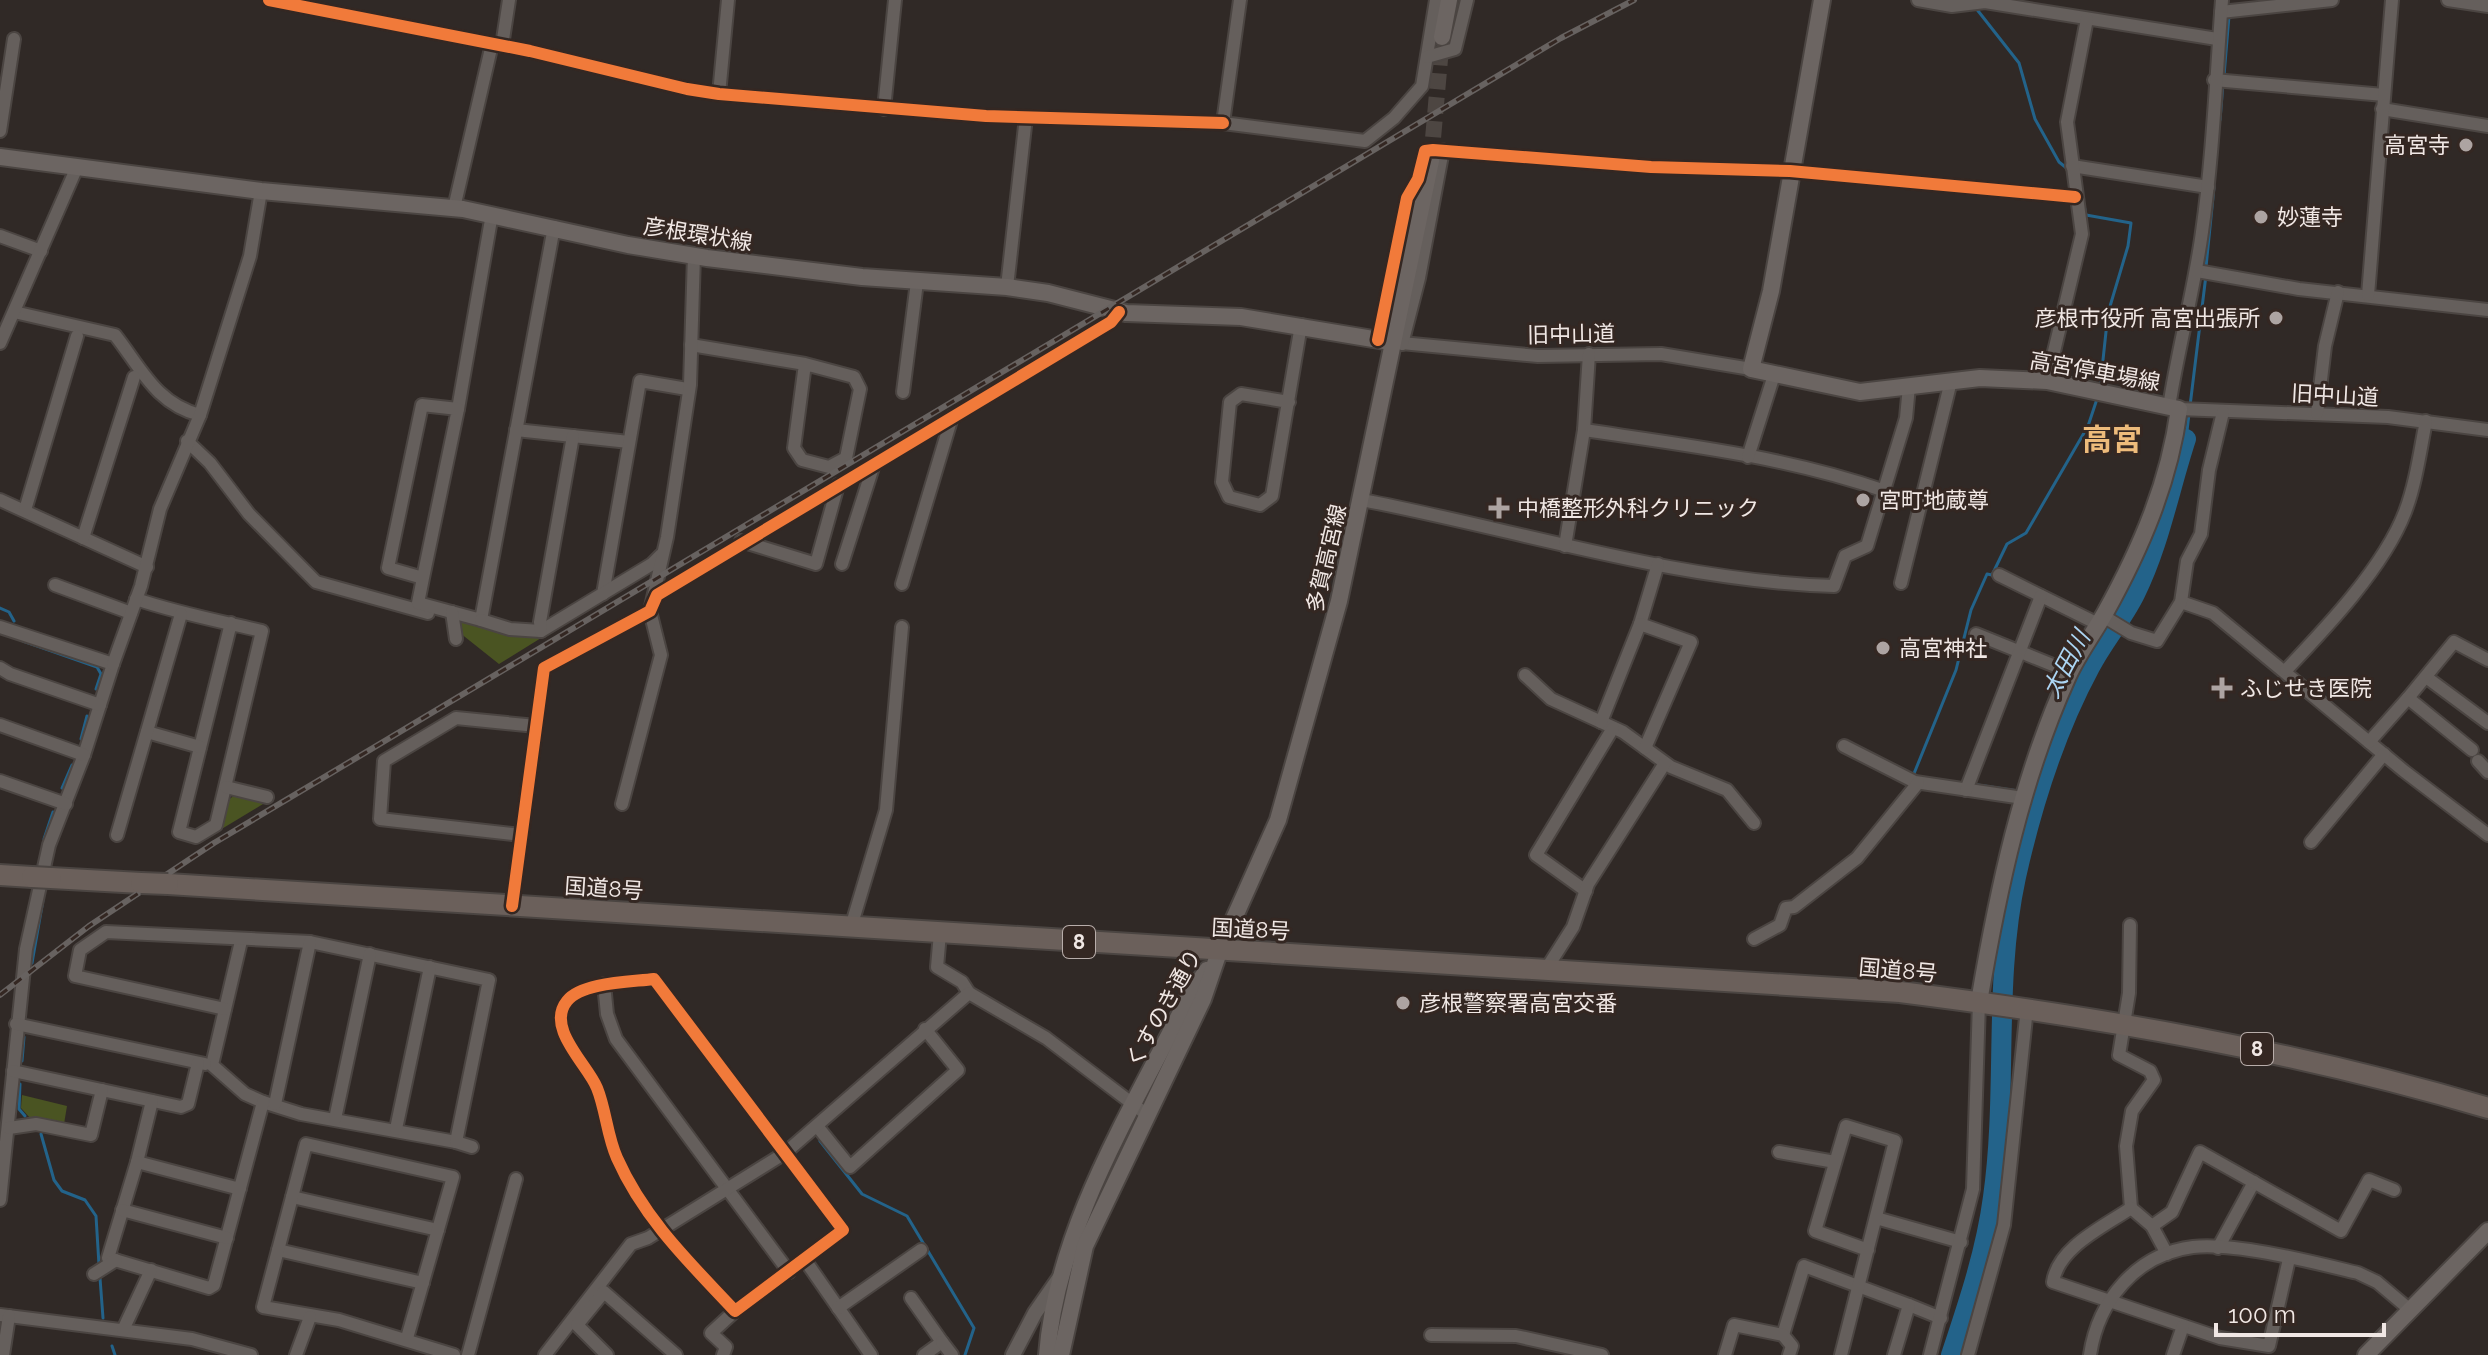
<svg xmlns="http://www.w3.org/2000/svg" width="2488" height="1355" viewBox="0 0 2488 1355" font-family="Raleway,'Noto Sans JP',sans-serif">
<rect width="100%" height="100%" fill="#302926"/>
<g fill="#4a5422">
<polygon points="457,618 509,634 541,638 499,664 460,633"/>
<polygon points="236,794 268,801 220,830 227,801"/>
<polygon points="22,1095 67,1106 64,1124 31,1119 21,1108"/>
</g>
<g fill="none" stroke-linecap="round" stroke-linejoin="round">
<g stroke="#23638a" stroke-width="3">
<polyline points="1975,7 2019,63 2035,119 2059,162 2069,170"/>
<polyline points="2224,76 2229,16"/>
<polyline points="2220,120 2223,84"/>
<polyline points="2084,205 2086,215 2131,223 2128,246 2108,313 2100,388"/>
<polyline points="2206,267 2214,187"/>
<polyline points="2190,406 2206,275"/>
<polyline points="2186,439 2189,414"/>
<polyline points="0,608 9,612 14,621"/>
<polyline points="23,641 97,667 101,674 96,689"/>
<polyline points="81,739 87,716"/>
<polyline points="1913,776 1956,670 1971,610 1987,574 1992,575 2007,544 2026,533 2088,426 2097,399"/>
<polyline points="1971,784 2018,791"/>
<polyline points="62,788 72,765"/>
<polyline points="2029,794 2039,797"/>
<polyline points="44,839 53,812"/>
<polyline points="32,963 43,900"/>
<polyline points="22,1061 24,1037"/>
<polyline points="20,1084 19,1109 25,1116"/>
<polyline points="41,1134 54,1180 62,1191 85,1200 96,1216 99,1265"/>
<polyline points="820,1141 862,1194 907,1216 974,1328 965,1355"/>
<polyline points="100,1278 103,1318"/>
<polyline points="112,1346 115,1355"/>
</g>
<path stroke="#23638a" stroke-width="20" d="M1951,1355C1968,1304 1986,1251 1993,1197C2008,1091 1993,983 2016,877C2032,805 2055,732 2090,667C2103,642 2122,620 2135,594C2159,546 2169,491 2186,439"/>
<polyline stroke="#4d4642" stroke-width="16" stroke-dasharray="16 8" stroke-linecap="butt" points="1431,161 1442,37"/>
<defs>
<g id="minor">
<polyline points="269,0 530,51 687,89 719,94 986,116 1223,123"/>
<polyline points="1240,0 1223,123 1365,141 1394,118 1422,86 1436,0"/>
<polyline points="1918,0 1952,6 1985,2 2217,39"/>
<polyline points="2448,0 2488,6"/>
<polyline points="2221,12 2332,0"/>
<polyline points="502,46 509,0"/>
<polyline points="1427,57 1455,49 1467,0"/>
<polyline points="2214,80 2384,95"/>
<polyline points="719,94 728,0"/>
<polyline points="884,109 895,0"/>
<polyline points="2382,109 2488,126"/>
<polyline points="0,131 14,39"/>
<polyline points="2072,166 2208,187"/>
<polyline points="454,208 492,44"/>
<polyline points="0,236 41,251"/>
<polyline points="2197,271 2299,289 2488,310"/>
<polyline points="1007,287 1026,117"/>
<polyline points="2368,295 2392,0"/>
<path d="M14,312L115,335C141,368 156,404 200,415"/>
<polyline points="1378,340 1407,198 1418,179 1425,151 1433,150 1651,167 1790,171 2075,197"/>
<polyline points="1391,342 1538,356 1661,354 1751,369"/>
<polyline points="0,343 77,167"/>
<polyline points="1402,344 1419,278 1443,150"/>
<polyline points="691,345 805,364 854,377 860,389 846,458 829,467 802,460 794,448 805,364"/>
<polyline points="2047,381 2082,234 2067,122 2087,19"/>
<polyline points="903,392 917,282"/>
<polyline points="1289,402 1241,394 1230,402 1222,482 1229,497 1260,505 1272,496 1301,325"/>
<path d="M2169,407C2178,348 2194,291 2202,232C2213,156 2216,77 2222,0"/>
<polyline points="458,409 492,214"/>
<polyline points="2179,409 2388,417 2488,430"/>
<polyline points="2317,413 2325,346 2338,292"/>
<polyline points="516,430 629,442"/>
<path d="M1584,430C1685,445 1788,457 1885,491"/>
<polyline points="187,441 210,463 249,514 316,582 428,613"/>
<polyline points="1748,457 1774,375"/>
<polyline points="0,500 147,567"/>
<path d="M1362,500C1519,530 1674,581 1834,586L1845,556L1867,546L1906,418L1909,386"/>
<polyline points="25,510 77,336"/>
<polyline points="83,538 134,377"/>
<polyline points="741,541 816,564 838,485"/>
<polyline points="1565,546 1584,430 1589,354"/>
<polyline points="842,564 874,464"/>
<polyline points="1999,575 2098,624"/>
<polyline points="423,578 388,568 422,405 458,409 423,578 418,603 481,620 554,227"/>
<polyline points="1901,583 1951,381"/>
<polyline points="902,584 952,417"/>
<polyline points="55,585 131,613"/>
<polyline points="603,594 640,381 687,389"/>
<path d="M136,599C177,613 219,621 262,631L216,825L196,837L179,832L231,623"/>
<polyline points="2181,602 2213,613 2404,771 2488,835"/>
<polyline points="452,612 456,639"/>
<polyline points="2103,616 2131,633 2157,641 2181,602 2187,561 2201,534 2209,470 2223,412"/>
<polyline points="481,620 510,629 541,631 652,564 661,555"/>
<polyline points="1640,624 1658,564"/>
<polyline points="0,627 113,664 84,755 49,845 26,949 0,1200"/>
<polyline points="541,631 540,622 573,436"/>
<polyline points="1976,634 2070,672"/>
<polyline points="113,664 141,586 160,509 200,415 250,256 261,191"/>
<polyline points="0,668 10,674 100,705"/>
<path d="M2286,670C2326,628 2384,567 2405,512C2416,483 2420,451 2426,421"/>
<polyline points="1525,675 1551,699 1623,732 1671,767 1727,790 1754,823"/>
<polyline points="2426,677 2488,723"/>
<polyline points="2408,698 2454,642 2488,660"/>
<polyline points="1601,722 1640,624 1691,642 1645,748"/>
<polyline points="0,725 84,755"/>
<polyline points="147,732 200,747"/>
<polyline points="2369,742 2408,698 2472,750"/>
<polyline points="1844,746 1915,782 2023,798"/>
<polyline points="2478,761 2488,772"/>
<polyline points="0,781 66,804"/>
<polyline points="226,787 267,797"/>
<polyline points="1966,790 2041,596"/>
<polyline points="622,804 661,655 650,611 667,537 690,385 694,255"/>
<polyline points="117,835 181,614"/>
<polyline points="521,835 380,819 384,761 456,718 536,726"/>
<polyline points="2311,842 2384,754"/>
<polyline points="1586,891 1536,855 1613,728"/>
<polyline points="512,906 544,668 650,611 657,595 1111,322 1119,312"/>
<polyline points="2130,925 2129,993 2119,1055 2150,1071 2154,1080 2132,1111 2126,1146 2131,1208"/>
<polyline points="851,927 886,810 902,627"/>
<polyline points="940,933 937,967 962,982 969,993"/>
<polyline points="1754,939 1780,925 1786,908 1794,907 1857,858 1918,783"/>
<polyline points="241,941 212,1065 245,1094 263,1102 301,1114 456,1142"/>
<polyline points="1545,971 1573,927 1588,884 1665,763"/>
<path d="M654,979L843,1230L735,1311C690,1263 644,1219 617,1158C607,1136 606,1110 597,1088C588,1065 545,1028 567,1001C582,982 632,982 654,979Z"/>
<polyline points="604,984 607,1014 616,1039 789,1272"/>
<polyline points="225,1009 75,976 80,950 106,932 310,942 489,980 456,1142 472,1147"/>
<polyline points="16,1024 205,1064"/>
<polyline points="13,1071 181,1107 188,1104 198,1063"/>
<polyline points="275,1104 310,942"/>
<polyline points="335,1119 370,954"/>
<polyline points="817,1126 850,1167 958,1070 925,1029"/>
<polyline points="9,1128 36,1124 91,1135 102,1090"/>
<polyline points="396,1129 430,967"/>
<polyline points="1779,1152 1835,1162"/>
<polyline points="137,1162 152,1101"/>
<polyline points="240,1189 137,1162 108,1258 209,1288 214,1285 263,1102"/>
<polyline points="292,1197 438,1230"/>
<polyline points="122,1210 227,1238"/>
<polyline points="1876,1218 1961,1242"/>
<polyline points="2152,1226 2167,1254"/>
<polyline points="2218,1248 2254,1182"/>
<polyline points="278,1250 423,1283"/>
<path d="M2289,1259L2269,1346L2220,1338L2053,1282C2058,1247 2105,1226 2131,1208L2152,1226L2172,1212L2200,1152L2341,1231L2369,1180L2394,1190"/>
<polyline points="805,1260 871,1355"/>
<polyline points="94,1274 116,1260"/>
<polyline points="911,1298 942,1342 924,1355"/>
<polyline points="1909,1305 1941,1318"/>
<polyline points="838,1308 921,1250"/>
<polyline points="0,1315 192,1339 251,1355"/>
<polyline points="123,1330 151,1270"/>
<polyline points="1431,1335 1516,1336 1602,1355"/>
<polyline points="1783,1335 1804,1266 1909,1305 1894,1355"/>
<polyline points="407,1338 453,1177 306,1144 263,1307 339,1320 454,1355"/>
<polyline points="942,1342 952,1355"/>
<polyline points="3,1355 9,1316"/>
<polyline points="296,1355 310,1317"/>
<polyline points="468,1355 516,1179"/>
<polyline points="545,1355 631,1244 648,1238 785,1153 969,993 1046,1038 1146,1114"/>
<polyline points="607,1355 577,1325 604,1292 676,1355"/>
<polyline points="723,1355 726,1347 711,1333 735,1311"/>
<polyline points="1725,1355 1734,1325 1783,1335 1792,1346 1789,1355"/>
<polyline points="1841,1355 1895,1141 1846,1126 1815,1231 1868,1250"/>
<polyline points="1930,1355 1973,1189 1979,1002"/>
<polyline points="1968,1355 2004,1225 2027,1008"/>
<path d="M2090,1355C2098,1301 2136,1254 2193,1247C2235,1242 2316,1263 2358,1273L2377,1282L2409,1309"/>
<polyline points="2173,1355 2183,1326"/>
</g>
<polyline id="tertiary" points="1013,1355 1035,1313 1060,1277"/>
<g id="secondary">
<path d="M1822,0L1771,291L1751,369L1860,392L1980,378L2047,381L2179,409C2169,483 2141,548 2105,613C2093,634 2078,654 2068,676C2021,780 1998,890 1979,1002"/>
<polyline points="1442,37 1449,0"/>
<polyline points="0,157 261,191 463,209 628,245 707,258 862,277 1007,287 1048,293 1126,313 1241,317 1391,342"/>
<path d="M1047,1355C1057,1226 1134,1107 1190,994L1207,970"/>
<polyline points="1061,1355 1085,1246 1203,999 1219,952 1278,820 1339,601 1431,161"/>
<polyline points="2366,1355 2488,1231"/>
</g>
<g id="trunk">
<polyline points="0,875 32,877"/>
<polyline points="51,878 141,883"/>
<path d="M168,884L1900,992C2099,1017 2296,1051 2488,1108"/>
</g>
</defs>
<use href="#minor" stroke="#4b4542" stroke-width="16"/>
<use href="#tertiary" stroke="#4b4542" stroke-width="18"/>
<use href="#secondary" stroke="#4b4542" stroke-width="20"/>
<use href="#trunk" stroke="#4b4542" stroke-width="24"/>
<use href="#minor" stroke="#655f5c" stroke-width="12"/>
<use href="#tertiary" stroke="#655f5c" stroke-width="14"/>
<use href="#secondary" stroke="#6c6562" stroke-width="16"/>
<use href="#trunk" stroke="#6b605b" stroke-width="20"/>
<defs>
<polyline id="rail" points="0,995 89,926 214,843 1561,38 1634,0"/>
</defs>
<use href="#rail" stroke="#676260" stroke-width="6"/>
<use href="#rail" stroke="#342722" stroke-width="3" stroke-dasharray="9" stroke-linecap="butt"/>
<defs>
<g id="trunk-bridge">
<polyline points="32,877 51,878"/>
<polyline points="141,883 168,884"/>
</g>
</defs>
<use href="#trunk-bridge" stroke="#4b4542" stroke-width="24" stroke-linecap="butt"/>
<use href="#trunk-bridge" stroke="#6b605b" stroke-width="20"/>
<defs>
<g id="cycleway">
<polyline points="269,0 530,51 687,89 719,94 986,116 1223,123"/>
<polyline points="1378,340 1407,198 1418,179 1425,151 1433,150 1651,167 1790,171 2075,197"/>
<polyline points="512,906 544,668 650,611 657,595 1111,322 1119,312"/>
<path d="M654,979L843,1230L735,1311C690,1263 644,1219 617,1158C607,1136 606,1110 597,1088C588,1065 545,1028 567,1001C582,982 632,982 654,979Z"/>
</g>
</defs>
<use href="#cycleway" stroke="#342722" stroke-width="17"/>
<use href="#cycleway" stroke="#f17a3a" stroke-width="12"/>
</g>
<g fill="#ada4a2" stroke="#342722" stroke-width="3">
<circle cx="2466" cy="145" r="8"/>
<circle cx="2261" cy="217" r="8"/>
<circle cx="2276" cy="318" r="8"/>
<circle cx="1863" cy="500" r="8"/>
<path d="M1495 496h8v8h8v8h-8v8h-8v-8h-8v-8h8z"/>
<circle cx="1883" cy="648" r="8"/>
<path d="M2218 676h8v8h8v8h-8v8h-8v-8h-8v-8h8z"/>
<circle cx="1403" cy="1003" r="8"/>
</g>
<g text-anchor="middle" dominant-baseline="central" stroke-width="6" stroke-linejoin="round" paint-order="stroke">
<g fill="#342722" stroke="#b8adaa" stroke-width="2">
<rect x="1063" y="926" width="32" height="32" rx="6"/>
<rect x="2241" y="1033" width="32" height="32" rx="6"/>
</g>
<g font-size="20" font-weight="bold" fill="#f0e7e4">
<text x="1079" y="942">8</text>
<text x="2257" y="1049">8</text>
</g>
<g font-size="22" fill="#f0e7e4" stroke="#342722" text-anchor="start">
<text x="2450" y="145" text-anchor="end">高宮寺</text>
<text x="2277" y="217">妙蓮寺</text>
<text x="2260" y="318" text-anchor="end">彦根市役所 高宮出張所</text>
<text x="1879" y="500">宮町地蔵尊</text>
<text x="1517" y="508">中橋整形外科クリニック</text>
<text x="1899" y="648">高宮神社</text>
<text x="2240" y="688">ふじせき医院</text>
<text x="1419" y="1003">彦根警察署高宮交番</text>
</g>
<g font-size="22" fill="#f0e7e4" stroke="#342722">
<text transform="translate(698 234) rotate(9)">彦根環状線</text>
<text transform="translate(1571 334) rotate(-1)">旧中山道</text>
<text transform="translate(2095 371) rotate(10)">高宮停車場線</text>
<text transform="translate(2335 395) rotate(3)">旧中山道</text>
<text transform="translate(1326 558) rotate(-77)">多賀高宮線</text>
<text transform="translate(604 888) rotate(4)">国道8号</text>
<text transform="translate(1251 929) rotate(3)">国道8号</text>
<text transform="translate(1898 970) rotate(5)">国道8号</text>
<text transform="translate(1163 1008) rotate(-61)">くすのき通り</text>
</g>
<g font-size="24" font-style="italic" fill="#acd5f3" stroke="#342722">
<text transform="translate(2066 664) rotate(-62)">太田川</text>
</g>
<g font-size="30" font-weight="bold" fill="#edbb7b" stroke="#342722">
<text x="2112" y="439">高宮</text>
</g>
</g>
<path d="M2216 1323v12h168v-12" fill="none" stroke="#f0e7e4" stroke-width="4"/>
<text x="2228" y="1323" font-size="24" fill="#f0e7e4" stroke="#342722" stroke-width="6" paint-order="stroke">100 m</text>
</svg>
